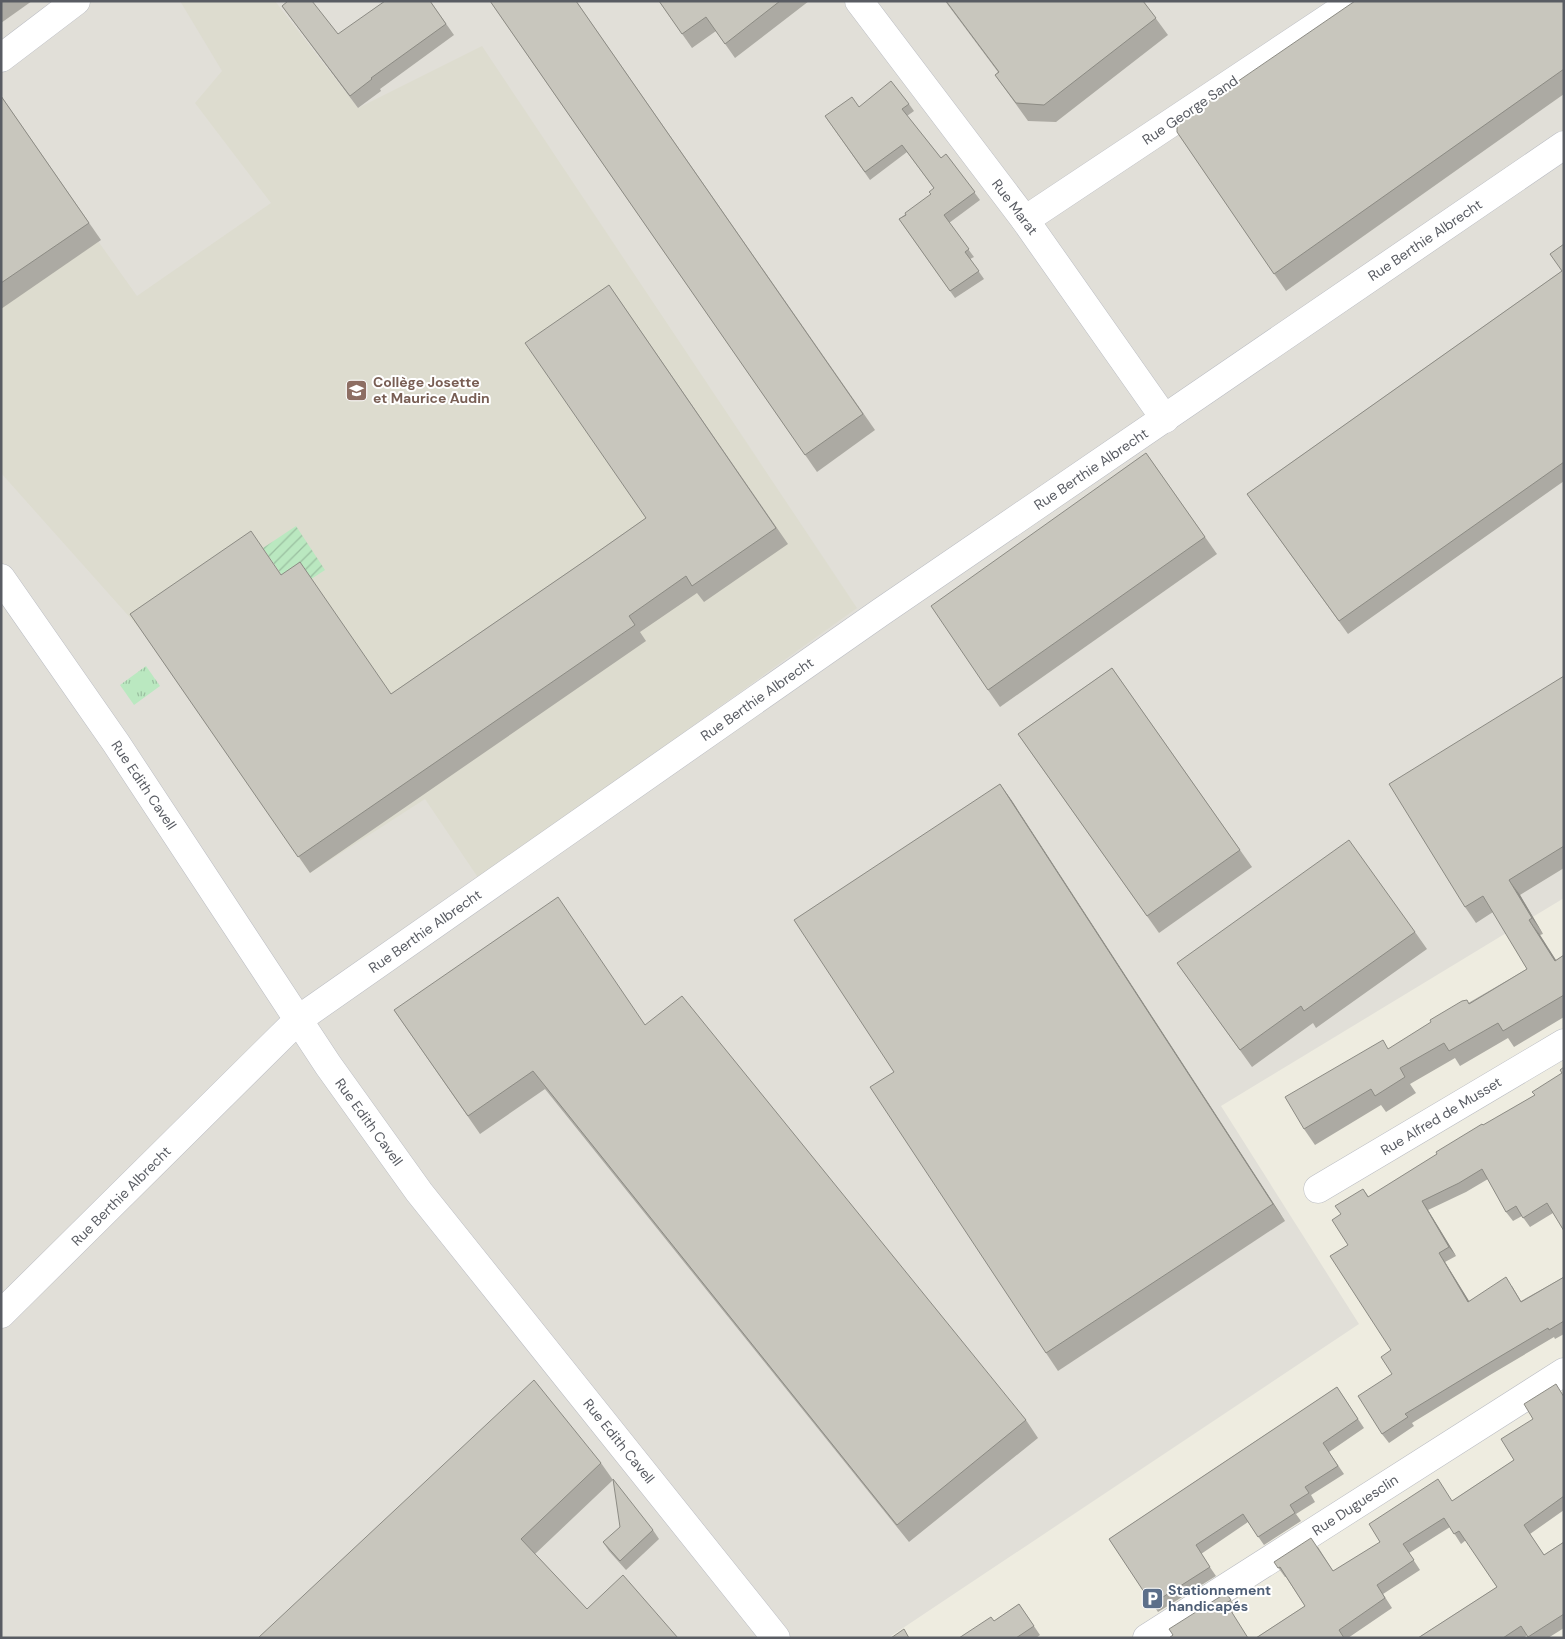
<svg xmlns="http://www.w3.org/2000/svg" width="1565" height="1639" viewBox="0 0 1565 1639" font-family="'DM Sans',sans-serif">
<defs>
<pattern id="grass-tufts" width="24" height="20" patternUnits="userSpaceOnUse" patternTransform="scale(1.25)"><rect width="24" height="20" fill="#bae8c0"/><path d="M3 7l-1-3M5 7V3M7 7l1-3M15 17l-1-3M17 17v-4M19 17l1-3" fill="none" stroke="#9abfa0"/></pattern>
<pattern id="garden-furrows" width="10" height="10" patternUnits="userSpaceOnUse" patternTransform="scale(1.25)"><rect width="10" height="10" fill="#bae8c0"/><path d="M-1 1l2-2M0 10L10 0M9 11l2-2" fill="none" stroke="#9abfa0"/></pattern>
</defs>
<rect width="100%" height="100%" fill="#eeece0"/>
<polygon fill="#e1dfd8" points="1,1 1564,1 1564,898 1221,1106 1359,1324 888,1638 1,1638"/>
<polygon fill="#dddccf" points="180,1 275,1 358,108 482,46 857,608 479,879 425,799 310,873 142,631 1,473 1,308 98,241 137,296 271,203 195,103 222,71"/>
<polygon fill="url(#grass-tufts)" points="146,666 160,686 134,705 120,685"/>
<polygon fill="url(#garden-furrows)" points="296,526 325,570 293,591 263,548"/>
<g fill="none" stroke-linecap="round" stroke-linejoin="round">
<defs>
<g id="street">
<polyline points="859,1 1025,220 1165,419"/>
<polyline points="1,58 76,1"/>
<polyline points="1025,220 1354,1"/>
<polyline points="1,578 116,743 328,1065 419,1192 776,1638"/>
<polyline points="1318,1189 1564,1043"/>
<polyline points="1,1314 299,1019 881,612 1564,145"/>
<polyline points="1147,1638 1564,1372"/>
</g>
</defs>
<use href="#street" stroke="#bbbdc3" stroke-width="29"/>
<use href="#street" stroke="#fff" stroke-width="28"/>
</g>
<g fill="#acaaa3">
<polygon points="1,1 32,1 1,23"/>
<polygon points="430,1 454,35 380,89 381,91 358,108 282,6 338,34"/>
<polygon points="490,1 576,1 875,430 817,472"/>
<polygon points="659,1 809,1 735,58 716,31 692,48"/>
<polygon points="945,1 1143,1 1168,35 1056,122 1028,121 995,75 998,72"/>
<polygon points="1564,1 1564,94 1286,291 1177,132"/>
<polygon points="1,96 101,240 1,309"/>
<polygon points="909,104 914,111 907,116 941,158 946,154 980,200 949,223 974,257 970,259 984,279 955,298 899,219 931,195 934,188 907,152 870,180 825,116 859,107"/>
<polygon points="1564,244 1564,481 1348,634 1247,494 1562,271"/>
<polygon points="609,285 788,544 704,602 697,593 640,632 646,641 310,873 130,614 281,575 391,694 589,558 646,518"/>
<polygon points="1146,453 1217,554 1000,707 988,690"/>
<polygon points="1112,668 1252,867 1159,933 1018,734"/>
<polygon points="1564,676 1564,868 1520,895 1543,934 1540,935 1556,960 1564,955 1564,1017 1514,1047 1508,1038 1460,1066 1455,1058 1410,1084 1416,1093 1386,1112 1381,1105 1315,1145 1304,1129 1389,1049 1527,969 1493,912 1476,923 1465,907"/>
<polygon points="1000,784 1012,801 1285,1221 1058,1371 1046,1353 894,1072"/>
<polygon points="1415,932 1427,949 1316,1028 1313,1023 1252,1067 1177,963"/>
<polygon points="394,1010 646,1025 1026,1420 1038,1438 909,1542 545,1089 480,1134"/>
<polygon points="1564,1067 1553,1213 1530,1227 1522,1216 1513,1221 1506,1212 1488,1179 1466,1192 1428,1210 1456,1256 1445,1262 1469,1301 1512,1286 1521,1301 1564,1277 1564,1334 1555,1339 1554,1337 1490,1375 1412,1423 1414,1426 1389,1443 1382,1434 1392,1374 1391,1350 1348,1245 1341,1214 1363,1189 1369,1197 1484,1125 1535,1095 1562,1073"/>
<polygon points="1337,1387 1364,1428 1329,1452 1344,1474 1311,1495 1315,1502 1296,1514 1301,1521 1264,1545 1248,1522 1201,1554 1216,1576 1158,1612 1109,1539"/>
<polygon points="1564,1396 1564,1510 1530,1534 1544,1555 1564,1542 1564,1628 1548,1638 1529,1638 1527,1635 1524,1638 1418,1638 1497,1587 1466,1540 1461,1544 1450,1527 1409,1553 1420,1570 1383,1594 1392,1608 1348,1638 1256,1638 1305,1606 1286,1577 1285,1577 1274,1562 1318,1547 1333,1571 1452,1501 1514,1460 1533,1419"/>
<polygon points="601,1463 613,1480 535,1554 587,1609 258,1638"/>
<polygon points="653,1530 659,1539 626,1570 609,1551 603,1542"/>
<polygon points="1226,1593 1237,1609 1232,1613 1173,1635"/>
<polygon points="1019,1604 1040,1635 1036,1638 959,1638 994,1621"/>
</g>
<g fill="#8c8b84">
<polygon points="1000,784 1012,801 1285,1221 1273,1204"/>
<polygon points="1509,880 1520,895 1543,934 1532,918"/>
<polygon points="1529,920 1540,935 1564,973 1555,961"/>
<polygon points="1422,1201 1428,1210 1456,1256 1449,1247"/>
<polygon points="1439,1253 1445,1262 1475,1311 1468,1302"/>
</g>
<g fill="#c8c6bd" stroke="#8c8b84">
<polygon points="288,1 312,1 338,34 385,1 430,1 446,24 371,78 372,79 350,96 282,6"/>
<polygon points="490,1 576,1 863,414 805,455"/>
<polygon points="659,1 780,1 725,44 706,17 682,34"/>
<polygon points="946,1 1143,1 1156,18 1044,105 1016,103 995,75 999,72"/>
<polygon points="1355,1 1564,1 1564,69 1274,274 1177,132 1177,123"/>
<polygon points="891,81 909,104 902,109 941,158 946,154 975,192 944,215 969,249 965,252 979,271 950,291 899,219 906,215 905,213 931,194 929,192 934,188 902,145 865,172 825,116 852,97 859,107"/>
<polygon points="1,96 89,223 1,283"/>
<polygon points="1564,244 1564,462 1339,621 1247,494 1562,271 1550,254"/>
<polygon points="609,285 776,528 692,586 686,576 629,616 635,625 298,857 130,614 251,531 281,575 300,562 391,694 589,558 646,518 525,343"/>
<polygon points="1146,453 1205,537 988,690 931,606"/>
<polygon points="1112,668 1240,850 1147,916 1018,734"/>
<polygon points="1564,676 1564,846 1509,880 1532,918 1529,920 1555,961 1564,955 1564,995 1503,1031 1498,1023 1449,1051 1444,1043 1400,1068 1405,1077 1375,1096 1371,1089 1304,1129 1285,1097 1383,1040 1388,1049 1431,1022 1430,1020 1462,1001 1467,1000 1469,1004 1527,969 1483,896 1465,907 1389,784"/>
<polygon points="1000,784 1273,1204 1046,1353 870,1087 894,1072 794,920"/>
<polygon points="1349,840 1415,932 1304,1011 1301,1006 1240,1050 1177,963"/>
<polygon points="558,897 645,1025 682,996 1026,1420 897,1525 533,1071 468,1116 394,1010"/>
<polygon points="1564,1067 1564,1231 1547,1203 1523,1218 1516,1206 1506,1212 1482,1169 1459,1183 1422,1201 1449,1247 1439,1253 1468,1302 1506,1277 1521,1302 1564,1277 1564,1321 1549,1330 1548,1328 1484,1366 1405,1414 1408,1417 1382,1434 1358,1396 1392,1374 1381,1357 1391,1350 1330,1256 1348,1245 1332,1220 1341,1214 1335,1206 1363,1189 1368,1197 1437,1154 1436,1152 1482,1124 1483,1125 1535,1095 1532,1092 1562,1073 1560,1070"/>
<polygon points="534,1380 601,1463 521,1539 587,1609 623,1575 678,1638 258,1638"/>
<polygon points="1556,1384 1564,1397 1564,1496 1524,1525 1544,1555 1564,1542 1564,1614 1528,1637 1521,1626 1503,1638 1418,1638 1497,1587 1459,1531 1454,1534 1444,1518 1403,1544 1414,1560 1377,1585 1385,1598 1339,1630 1344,1638 1256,1638 1305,1606 1280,1567 1278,1568 1274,1562 1311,1538 1333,1571 1380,1542 1369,1524 1438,1479 1452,1501 1514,1460 1501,1439 1533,1419 1524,1404"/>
<polygon points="1337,1387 1358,1419 1323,1443 1338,1466 1305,1487 1309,1493 1290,1505 1295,1513 1258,1537 1243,1514 1196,1545 1210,1567 1152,1604 1109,1539"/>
<polygon points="613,1479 653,1530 620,1561 603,1542 620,1527"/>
<polygon points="1226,1593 1231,1600 1226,1603 1248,1638 1169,1638 1173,1635 1169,1629"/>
<polygon points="1019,1604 1034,1626 1016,1638 959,1638 991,1617 994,1621"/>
<polygon points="904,1629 909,1638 891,1638"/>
</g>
<defs>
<symbol id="school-square" viewBox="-11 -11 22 22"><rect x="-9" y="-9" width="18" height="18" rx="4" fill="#8d6e63" stroke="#fff"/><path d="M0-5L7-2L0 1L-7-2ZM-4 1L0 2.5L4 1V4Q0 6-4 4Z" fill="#fff"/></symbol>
<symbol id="parking-square" viewBox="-11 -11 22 22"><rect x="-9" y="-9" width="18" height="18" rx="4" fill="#5c6f8a" stroke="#fff"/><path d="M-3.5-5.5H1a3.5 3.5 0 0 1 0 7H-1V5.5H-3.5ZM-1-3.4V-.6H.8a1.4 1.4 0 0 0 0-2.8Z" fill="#fff"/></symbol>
</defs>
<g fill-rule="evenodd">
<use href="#school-square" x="344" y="378" width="25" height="25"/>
<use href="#parking-square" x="1140" y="1586" width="25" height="25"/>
</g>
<g text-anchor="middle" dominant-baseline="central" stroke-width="4" stroke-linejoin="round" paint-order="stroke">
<g font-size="14" fill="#595c63" stroke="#fff">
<text transform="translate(1190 110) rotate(-34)">Rue George Sand</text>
<text transform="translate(1015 207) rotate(53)">Rue Marat</text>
<text transform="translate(1425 240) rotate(-34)">Rue Berthie Albrecht</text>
<text transform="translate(1091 469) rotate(-34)">Rue Berthie Albrecht</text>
<text transform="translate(757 699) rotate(-35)">Rue Berthie Albrecht</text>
<text transform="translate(144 785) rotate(56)">Rue Edith Cavell</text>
<text transform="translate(425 931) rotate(-35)">Rue Berthie Albrecht</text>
<text transform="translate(1441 1116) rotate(-31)">Rue Alfred de Musset</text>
<text transform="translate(369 1122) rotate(54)">Rue Edith Cavell</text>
<text transform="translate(121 1196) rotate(-45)">Rue Berthie Albrecht</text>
<text transform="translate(619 1441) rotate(51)">Rue Edith Cavell</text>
<text transform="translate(1355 1505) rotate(-33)">Rue Duguesclin</text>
</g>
<g font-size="14" font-weight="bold" fill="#785e54" stroke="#fff" text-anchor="start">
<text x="373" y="382">Collège Josette<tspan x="373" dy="16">et Maurice Audin</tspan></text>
</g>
<g font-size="14" font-weight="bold" fill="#4e5e75" stroke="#fff" text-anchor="start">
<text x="1168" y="1590">Stationnement<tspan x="1168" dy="16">handicapés</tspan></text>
</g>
</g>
<rect width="1565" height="1639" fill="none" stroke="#595c63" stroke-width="5"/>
</svg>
